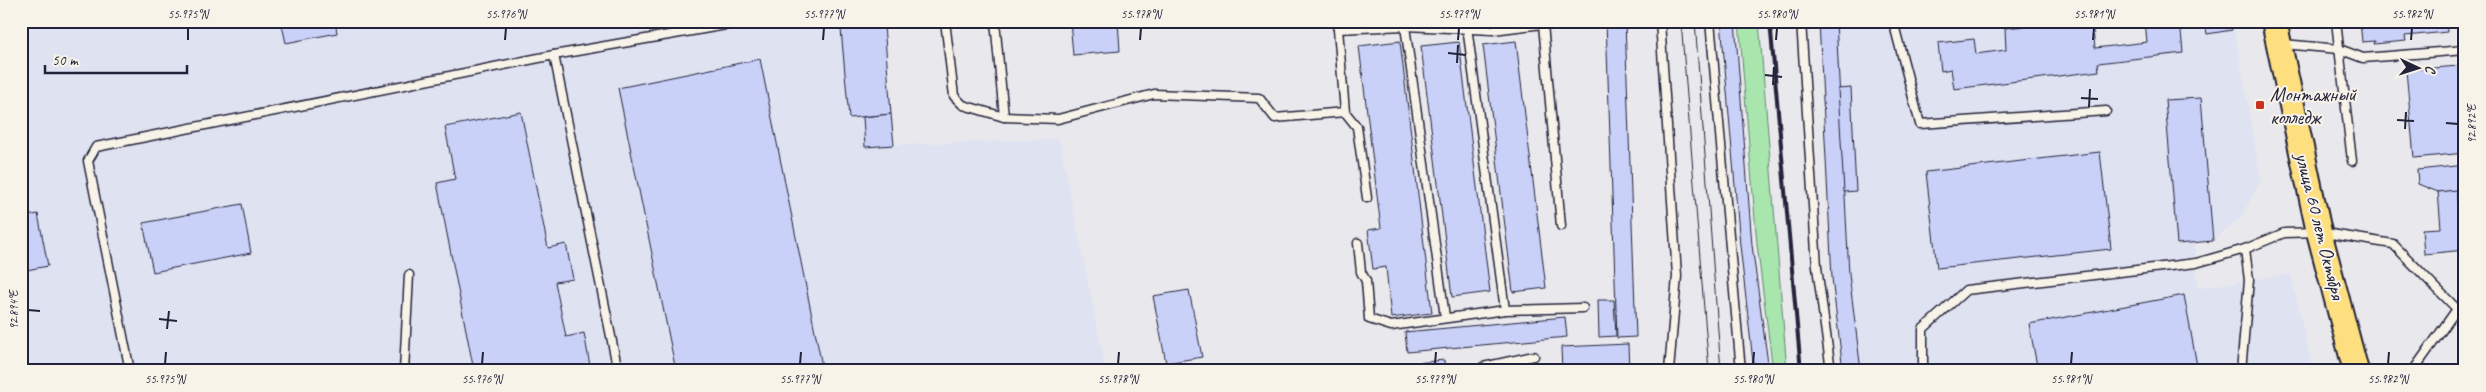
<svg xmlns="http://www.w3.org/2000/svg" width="2486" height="392" viewBox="0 0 2486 392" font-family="Caveat,sans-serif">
<rect width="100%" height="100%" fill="#e9e9ed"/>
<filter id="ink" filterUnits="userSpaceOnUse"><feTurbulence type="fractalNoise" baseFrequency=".02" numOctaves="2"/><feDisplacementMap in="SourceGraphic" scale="10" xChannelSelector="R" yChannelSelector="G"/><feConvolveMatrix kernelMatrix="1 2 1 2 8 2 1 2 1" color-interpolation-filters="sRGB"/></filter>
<g filter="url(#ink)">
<g fill="#dfe2f1">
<polygon points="21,21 859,21 860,27 884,25 894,145 1059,139 1106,371 21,371"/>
<polygon points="1836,21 2003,21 2005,28 2062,21 2092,21 2095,48 2146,42 2145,21 2233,21 2261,179 2241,218 2213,241 2195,243 2198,288 2291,274 2313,371 1861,371 1849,274"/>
</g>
<polygon fill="#a8e6ad" stroke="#658474" points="1739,21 1759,21 1787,371 1773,371 1757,244"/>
<g fill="#c9d1f9" stroke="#22223b">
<polygon points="281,21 335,21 337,33 286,43"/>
<polygon points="1070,21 1118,21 1120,51 1073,55"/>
<polygon points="1606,21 1625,21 1636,337 1617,338"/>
<polygon points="1721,21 1735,21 1752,245 1769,371 1754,371 1740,245"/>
<polygon points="1819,21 1836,21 1849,274 1861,371 1843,371 1832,278"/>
<polygon points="2037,21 2092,21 2095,48 2147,42 2145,21 2180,21 2183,53 2098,63 2099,71 1954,89 1951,69 1941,71 1938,43 1974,39 1976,54 2006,50 2005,28 2038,25"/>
<polygon points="2205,21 2231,21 2232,30 2207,34"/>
<polygon points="2360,21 2446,21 2447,32 2405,36 2406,41 2374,44 2375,41 2362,42"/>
<polygon points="884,25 891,114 849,118 841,29"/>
<polygon points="1400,41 1432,313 1391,318 1386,267 1373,269 1368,230 1381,228 1359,46"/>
<polygon points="1516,41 1546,288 1513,292 1483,45"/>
<polygon points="1459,42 1490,292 1452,297 1421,46"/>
<polygon points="760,59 823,371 676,371 618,88"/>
<polygon points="2459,66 2462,103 2465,103 2465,153 2414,158 2406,70"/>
<polygon points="1851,88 1856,191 1844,192 1838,89"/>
<polygon points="2201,98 2213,241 2177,244 2165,100"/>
<polygon points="521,112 548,248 566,244 573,279 555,282 566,337 584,333 591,371 474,371 437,183 455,179 445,127"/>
<polygon points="891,114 894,145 865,147 863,117"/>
<polygon points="2100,152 2111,249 1937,268 1926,172"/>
<polygon points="2465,165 2465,190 2438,192 2418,184 2417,170"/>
<polygon points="2456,190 2460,226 2465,226 2465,250 2424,254 2422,229 2441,228 2438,192"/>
<polygon points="242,204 251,253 153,272 143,223"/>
<polygon points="38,214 48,266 21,271 21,217"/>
<polygon points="1189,290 1202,357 1166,363 1153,296"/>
<polygon points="2184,295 2198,371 2038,371 2029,324"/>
<polygon points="1598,300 1614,300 1616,336 1599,337"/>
<polygon points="1565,317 1567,337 1407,352 1405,332"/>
<polygon points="1628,344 1629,371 1562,371 1561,347"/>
<polygon points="1444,360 1445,371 1344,371"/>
</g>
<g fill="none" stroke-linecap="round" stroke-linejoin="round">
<defs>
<g id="service">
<polyline points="945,21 954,96 963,105 1004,117 995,21"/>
<polyline points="1335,21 1338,29 1405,26 1493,30 1543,24 1561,226"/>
<polyline points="1660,21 1677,276 1669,371"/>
<polyline points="1710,21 1741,371"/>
<polyline points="1801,21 1817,267 1831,371"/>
<polyline points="1893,21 1920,124 2106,111"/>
<polyline points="2336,21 2352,161"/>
<polyline points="1405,26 1445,317"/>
<polyline points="2283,44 2339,49 2363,58 2465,50"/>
<polyline points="554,55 618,371"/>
<polyline points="1345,112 1357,127 1367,198"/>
<polyline points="1004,117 1058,119 1154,94 1259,98 1275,118 1345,112 1338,29"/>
<polyline points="1358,243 1361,272 1366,281 1369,319 1391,326 1505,310 1467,27"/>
<polyline points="1505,310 1583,308"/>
<polyline points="130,371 88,161 96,147 554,55 749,21"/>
<polyline points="404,371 409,275"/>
<polyline points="1481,371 1483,367 1534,356"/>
<polyline points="1923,371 1923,329 1966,290 2196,263 2245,249 2284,233 2319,232 2393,244 2457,309 2465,306"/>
<polyline points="2241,371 2249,280 2245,249"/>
<polyline points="2413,371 2457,309"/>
</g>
<polyline id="primary" points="2274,21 2319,232 2356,371"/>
</defs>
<use href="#service" stroke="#22223b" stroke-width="11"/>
<use href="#primary" stroke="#22223b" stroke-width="28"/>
<use href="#service" stroke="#f7f3e8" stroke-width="8"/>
<use href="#primary" stroke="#fedf80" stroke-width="24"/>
<g stroke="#22223b" stroke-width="1">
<polyline points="1681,21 1709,371"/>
<polyline points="1695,21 1721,371"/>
</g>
<polyline stroke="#22223b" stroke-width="4" points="1770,21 1801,371"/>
</g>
</g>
<path fill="none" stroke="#22223b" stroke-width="2" d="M188,40V28M505,40L506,28M823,40L824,28M1140,40L1141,28M1458,40L1459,28M1776,40L1777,28M2093,40L2094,28M2411,40L2412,28M1448,53L1466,55M1457,63L1458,45M1765,75L1782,77M1773,85L1774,67M2081,98L2098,99M2089,107L2090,89M2397,120L2414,121M2446,123L2458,124M2405,129L2406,112M28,310L40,311M159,319L177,321M167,329L169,311M165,364L166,352M482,364L483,352M800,364L801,352M1118,364L1119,352M1435,364L1436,352M1753,364L1754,352M2071,364L2072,352M2388,364L2389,352"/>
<rect fill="#c8321e" stroke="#f7f3e8" stroke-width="2" x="2255" y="100" width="10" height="10" rx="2.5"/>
<g text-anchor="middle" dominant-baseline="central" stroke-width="4" stroke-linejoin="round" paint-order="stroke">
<g font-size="20" fill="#22223b" stroke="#f7f3e8" text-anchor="start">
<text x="2270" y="94">Монтажный<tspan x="2270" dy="23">колледж</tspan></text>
</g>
<g font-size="20" fill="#22223b" stroke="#f7f3e8">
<text transform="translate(2320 226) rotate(76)">улица 60 лет Октября</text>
</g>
</g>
<rect width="2486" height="392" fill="none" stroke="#f7f3e8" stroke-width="55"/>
<g transform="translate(2418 68) rotate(94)" stroke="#f7f3e8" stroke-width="4" paint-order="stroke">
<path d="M0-4L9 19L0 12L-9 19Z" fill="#22223b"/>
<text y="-8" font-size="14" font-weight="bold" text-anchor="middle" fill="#22223b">С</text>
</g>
<path d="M45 65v8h142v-8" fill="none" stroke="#22223b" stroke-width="2.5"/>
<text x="52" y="65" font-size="15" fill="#22223b" stroke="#f7f3e8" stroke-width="4" paint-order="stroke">50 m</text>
<rect x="28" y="28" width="2430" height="336" fill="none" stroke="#22223b" stroke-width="2"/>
<g font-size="12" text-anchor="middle" fill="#22223b">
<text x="188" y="18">55.975°N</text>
<text x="506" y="18">55.976°N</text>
<text x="824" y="18">55.977°N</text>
<text x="1141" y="18">55.978°N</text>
<text x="1459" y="18">55.979°N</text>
<text x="1777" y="18">55.980°N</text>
<text x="2094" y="18">55.981°N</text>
<text x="2412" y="18">55.982°N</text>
<text transform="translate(2472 124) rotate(-90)" y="4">92.892°E</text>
<text transform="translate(14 310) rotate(-90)" y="4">92.894°E</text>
<text x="165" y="383">55.975°N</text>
<text x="482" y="383">55.976°N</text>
<text x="800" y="383">55.977°N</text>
<text x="1118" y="383">55.978°N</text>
<text x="1435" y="383">55.979°N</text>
<text x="1753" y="383">55.980°N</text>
<text x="2071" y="383">55.981°N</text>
<text x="2388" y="383">55.982°N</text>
</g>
</svg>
